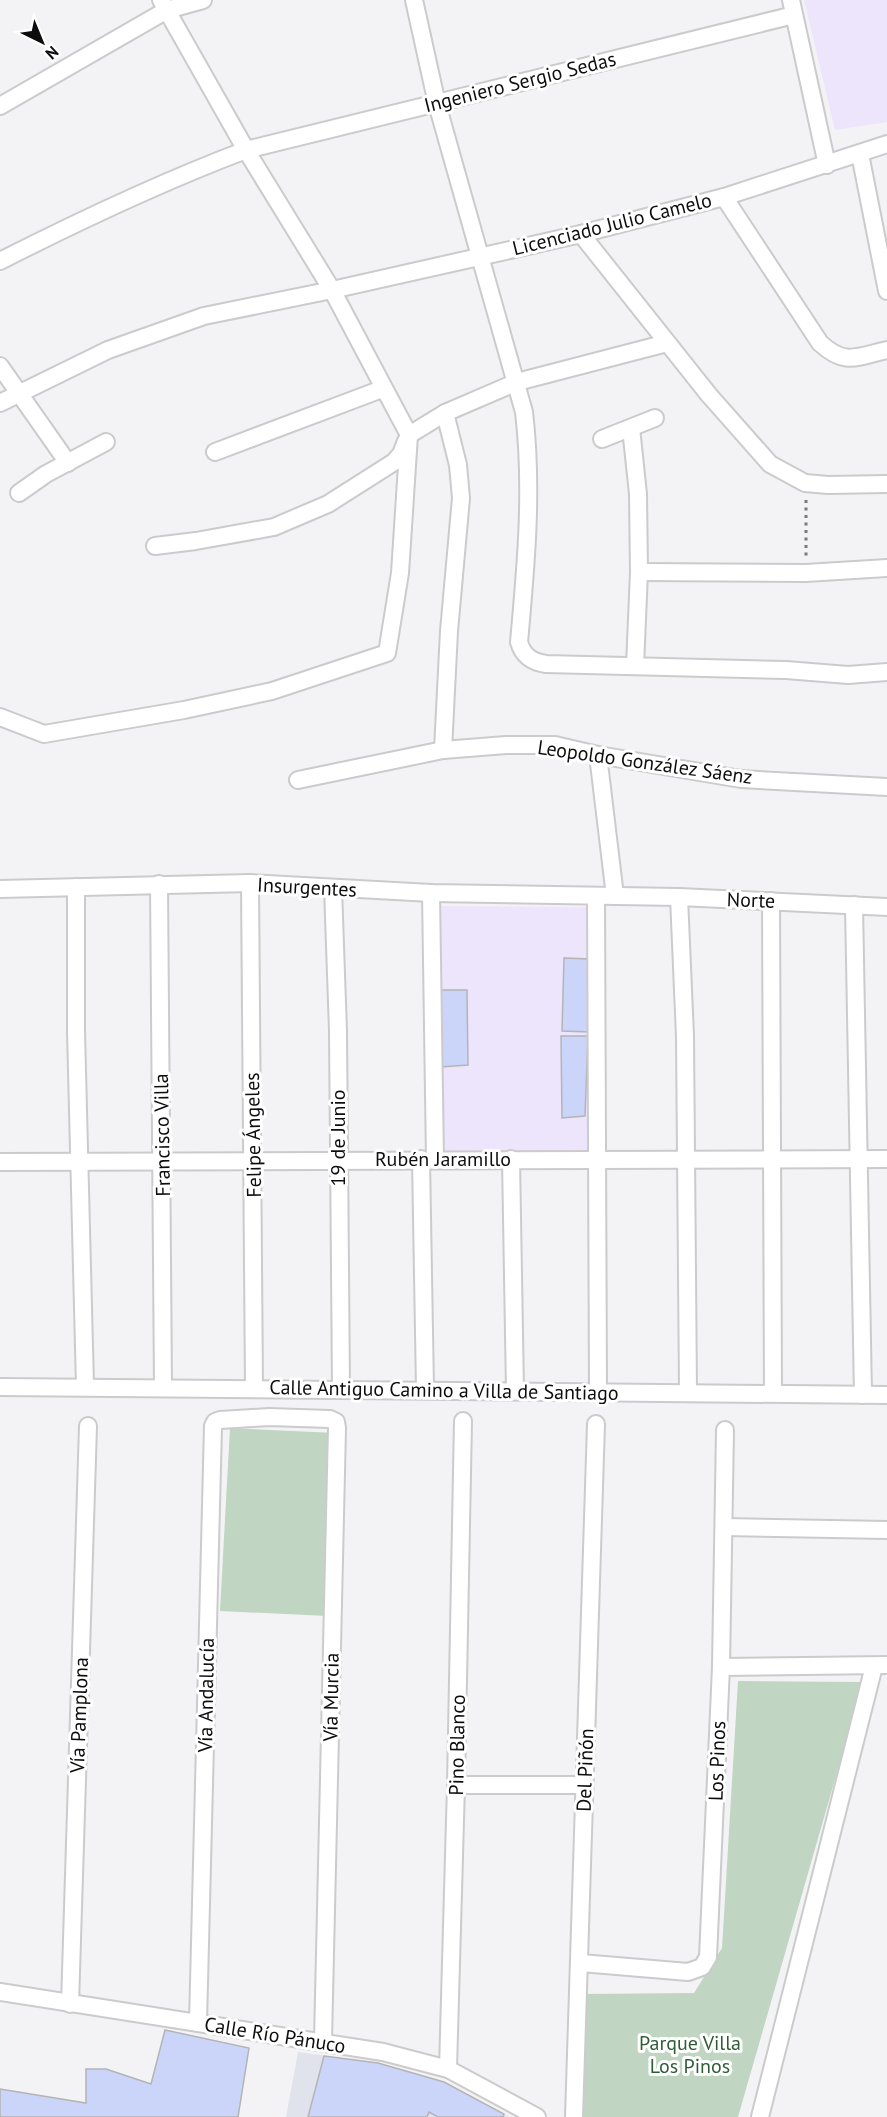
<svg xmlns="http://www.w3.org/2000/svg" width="887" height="2117" viewBox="0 0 887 2117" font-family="'PT Sans',sans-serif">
<rect width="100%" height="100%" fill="#f3f3f5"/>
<polygon fill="#e0e3eb" points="298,2052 378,2063 444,2082 509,2117 286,2117"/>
<g fill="#ede5fb">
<polygon points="804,0 887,0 887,122 835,130"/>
<polygon points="441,906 591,907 591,1155 442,1155"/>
</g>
<g fill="#c0d6c2">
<polygon points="230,1428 336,1433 327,1616 220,1611"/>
<polygon points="738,1681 863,1682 738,2117 576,2117 582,1994 694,1993 722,1948"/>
</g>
<g fill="#cad5f9" stroke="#b4b4b5" stroke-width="1.5">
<polygon points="564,958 591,959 589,1032 562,1031"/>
<polygon points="441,990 467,990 468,1065 441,1067"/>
<polygon points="561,1036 588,1036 585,1116 562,1118"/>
<polygon points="165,2030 249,2048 238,2117 0,2117 0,2089 86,2103 86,2069 106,2069 151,2084"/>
<polygon points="324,2056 378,2063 444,2082 504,2114 503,2117 438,2117 429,2112 427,2117 308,2117"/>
</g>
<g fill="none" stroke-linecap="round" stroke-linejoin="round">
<defs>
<g id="minor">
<polyline points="161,0 246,150 332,290 409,435 445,413 517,382 667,343"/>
<path d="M414,0L437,104L524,412C533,488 526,566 519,642C523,656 532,662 546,664L786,670L848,675L887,672"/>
<polyline points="791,0 827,165"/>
<polyline points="0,106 167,10 203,0"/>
<polyline points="860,154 887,291"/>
<path d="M724,197L820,343C845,366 856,357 887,350"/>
<polyline points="581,234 709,395 770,464 805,483 828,485 887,484"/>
<path d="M0,261C81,220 161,182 246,150L794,15"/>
<polyline points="0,366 68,463"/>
<polyline points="0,403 108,350 204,316 332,290 581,234 724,197 887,144"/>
<polyline points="631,428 638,494 639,572 635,666"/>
<polyline points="602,439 655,418"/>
<polyline points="215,452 382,389"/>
<polyline points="19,493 46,474 106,442"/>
<polyline points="155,546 196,541 274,527 328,504 394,462 401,454 406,441"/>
<polyline points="639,572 806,573 887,568"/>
<polyline points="0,717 44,734 184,710 272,691 387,653 400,573 409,435"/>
<polyline points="443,750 449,631 461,498 458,465 445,413"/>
<polyline points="598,755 615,896"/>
<polyline points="298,780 443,750 506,745 555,745 598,755 741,779 887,787"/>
<polyline points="250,883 254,1388"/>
<polyline points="159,884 163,1387"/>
<polyline points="76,887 76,1031 85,1386"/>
<polyline points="333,888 338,1031 341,1389"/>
<polyline points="0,889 250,883 431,893 679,897 887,907"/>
<polyline points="431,893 435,1160"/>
<polyline points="596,896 598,1392"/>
<polyline points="679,897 685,1036 688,1392"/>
<polyline points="771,901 773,1393"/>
<polyline points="854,905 863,1395"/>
<polyline points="421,1159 425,1389"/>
<polyline points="511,1159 515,1391"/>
<polyline points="0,1162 887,1159"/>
<polyline points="0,1387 887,1395"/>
<polyline points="724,1527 887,1530"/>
<polyline points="721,1667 887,1665"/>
<polyline points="456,1785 584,1785"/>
<polyline points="581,1963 688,1972 702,1967 708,1957 721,1667 725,1430"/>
<polyline points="0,1992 383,2052 448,2069 537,2117"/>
<polyline points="70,2004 88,1426"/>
<polyline points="198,2023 213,1426 215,1422 220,1420 269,1417 330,1419 336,1422 337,1428 323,2041"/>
<polyline points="448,2069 456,1785 463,1421"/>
<polyline points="574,2117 596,1424"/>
<polyline points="760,2117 874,1666"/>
</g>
</defs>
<use href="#minor" stroke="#cbcbcd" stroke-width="20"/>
<polyline stroke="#79797a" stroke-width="3" stroke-dasharray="3 4.5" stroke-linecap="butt" points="806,500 806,556"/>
<use href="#minor" stroke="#fff" stroke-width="16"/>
</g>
<g text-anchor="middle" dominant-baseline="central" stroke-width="6" stroke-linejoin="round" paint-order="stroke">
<g font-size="20" fill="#0d0d0d" stroke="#fff">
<text transform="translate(520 82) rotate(-14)">Ingeniero Sergio Sedas</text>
<text transform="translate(612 224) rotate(-14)">Licenciado Julio Camelo</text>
<text transform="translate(645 762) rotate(8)">Leopoldo González Sáenz</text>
<text transform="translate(307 887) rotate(3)">Insurgentes</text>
<text transform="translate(751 900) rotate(2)">Norte</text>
<text transform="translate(162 1135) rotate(-91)">Francisco Villa</text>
<text transform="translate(253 1135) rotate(-91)">Felipe Ángeles</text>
<text transform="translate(338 1138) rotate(-90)">19 de Junio</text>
<text x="443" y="1159">Rubén Jaramillo</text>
<text transform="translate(444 1390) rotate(1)">Calle Antiguo Camino a Villa de Santiago</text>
<text transform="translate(206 1695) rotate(-89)">Vía Andalucía</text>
<text transform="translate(331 1697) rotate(-89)">Vía Murcia</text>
<text transform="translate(79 1715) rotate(-88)">Vía Pamplona</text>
<text transform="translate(457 1745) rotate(-89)">Pino Blanco</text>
<text transform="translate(717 1761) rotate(-88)">Los Pinos</text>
<text transform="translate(585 1770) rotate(-88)">Del Piñón</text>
<text transform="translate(275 2035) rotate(9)">Calle Río Pánuco</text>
</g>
<g font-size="20" fill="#2e5c35" stroke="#fff">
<text x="690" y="2043">Parque Villa<tspan x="690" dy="23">Los Pinos</tspan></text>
</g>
</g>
<g transform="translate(42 42) rotate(137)" stroke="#ffffff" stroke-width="4.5" paint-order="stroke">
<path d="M0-4.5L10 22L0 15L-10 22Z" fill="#0d0d0d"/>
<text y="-9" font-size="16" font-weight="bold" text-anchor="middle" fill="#0d0d0d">N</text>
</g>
</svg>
